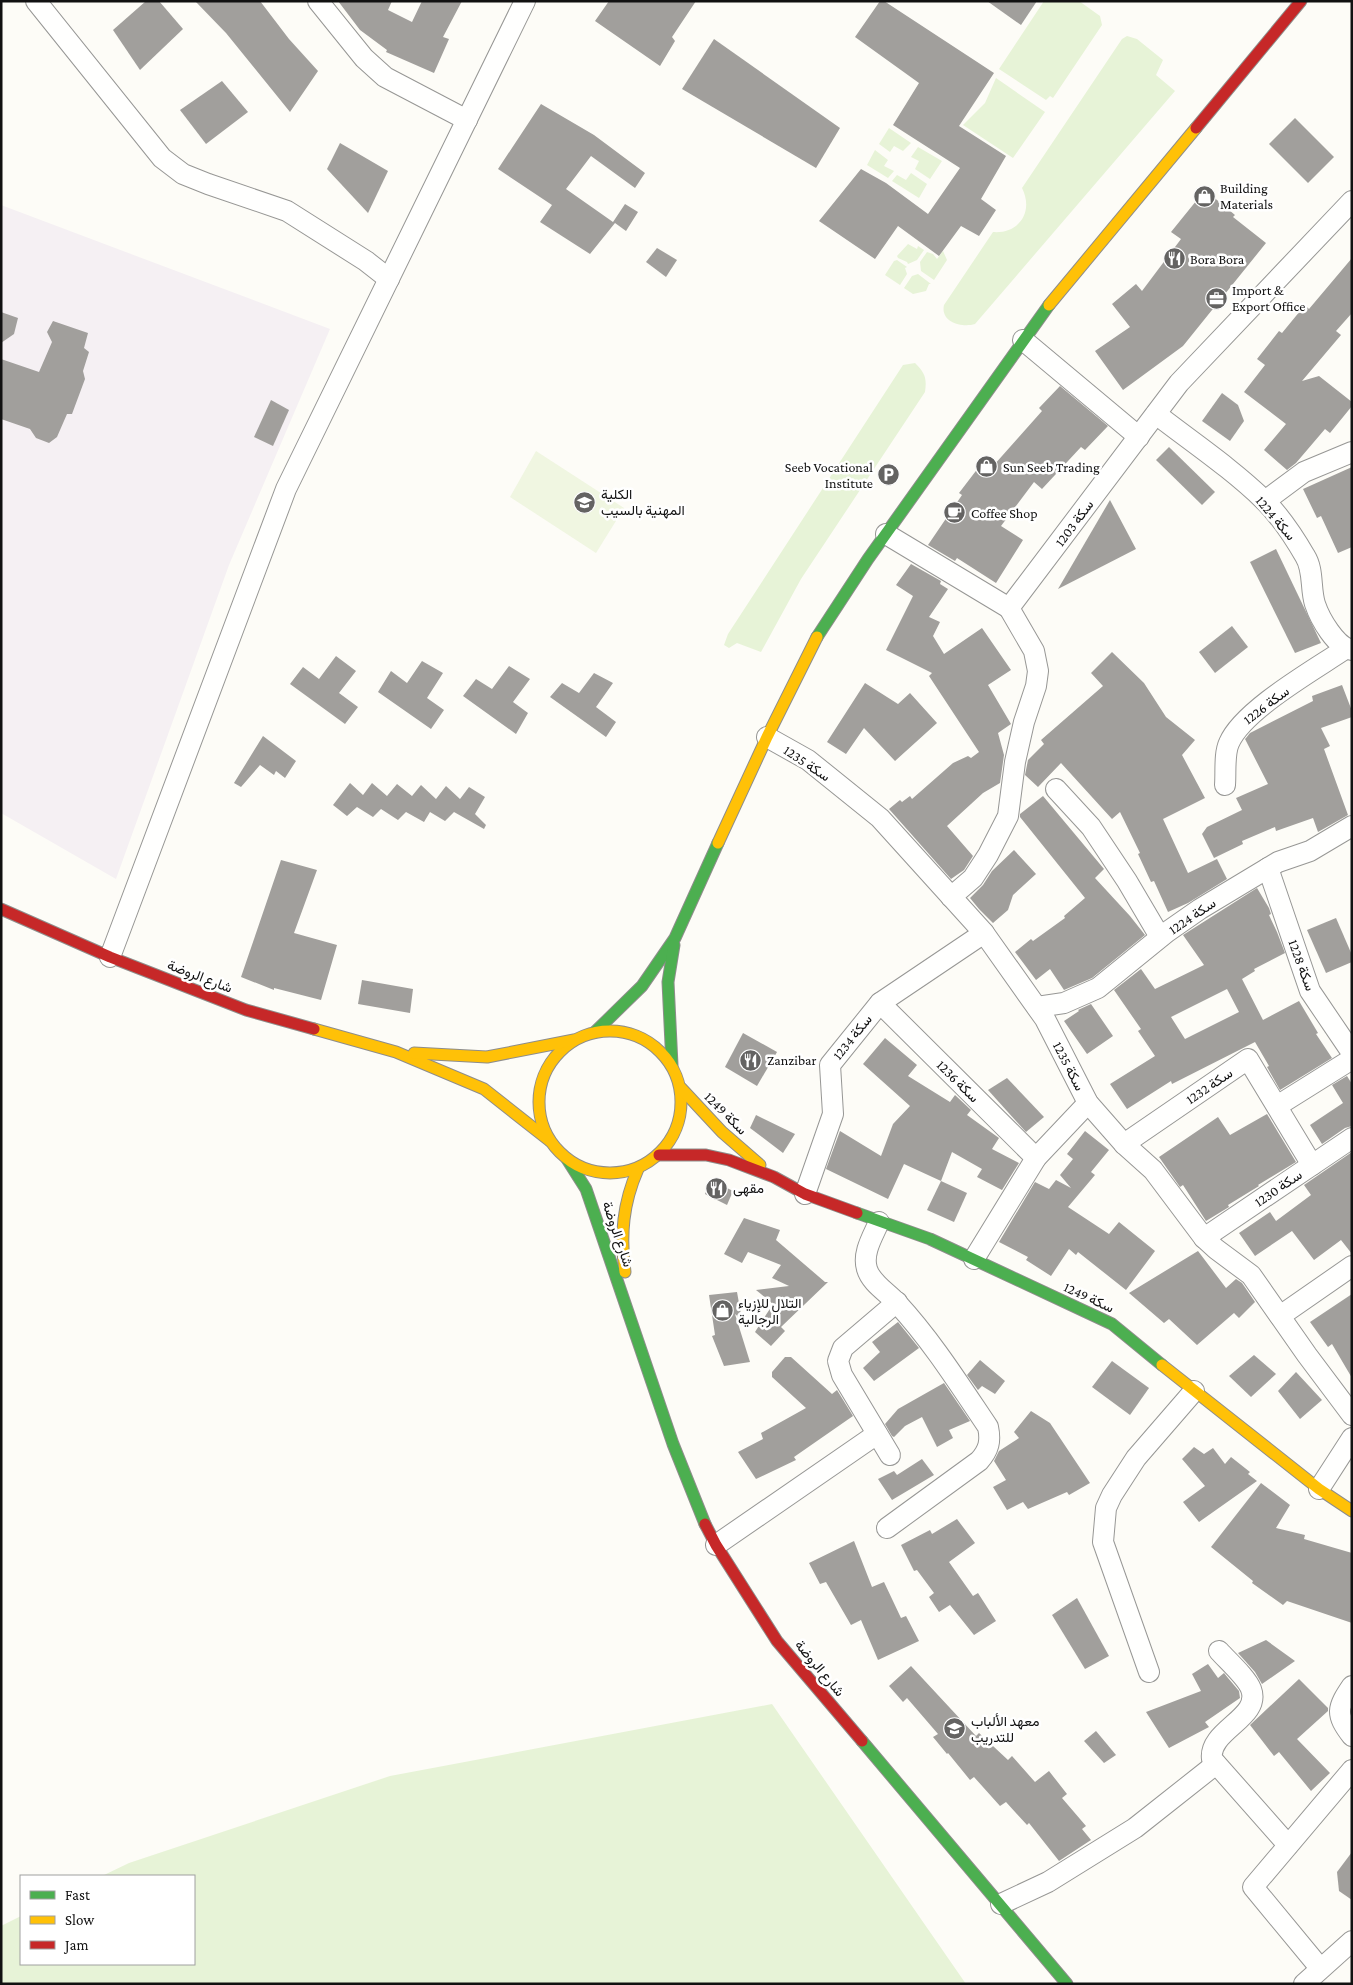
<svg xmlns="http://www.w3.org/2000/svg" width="1353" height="1985" viewBox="0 0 1353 1985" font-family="'Crimson Pro',Vazirmatn,serif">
<rect width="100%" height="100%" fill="#fdfcf7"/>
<polygon fill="#f5f0f3" points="1,205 330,329 229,565 116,879 1,813"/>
<g fill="#e7f3d7">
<polygon points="1044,1 1079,1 1100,16 1102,25 1053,98 1050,96 1046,100 999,69"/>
<path d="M1127,36L1137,39L1163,60L1156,75L1175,91L975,324C962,328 940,322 944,305L993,232C1019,234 1034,212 1022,188L1122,39Z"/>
<polygon points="996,78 1045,112 1013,158 963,125 985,103"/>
<polygon points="889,128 911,143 903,151 894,146 890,152 879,144"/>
<polygon points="918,147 942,161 930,179 915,169 919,161 911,157"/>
<polygon points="875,150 888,160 884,166 894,171 888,178 867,165"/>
<polygon points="911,173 927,184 919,198 892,181 897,175 906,180"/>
<polygon points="908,244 917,249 918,246 924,250 917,260 908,264 907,262 898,258 897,256"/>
<polygon points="943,251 947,260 934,280 921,271 920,262 927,252 933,254 937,259"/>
<polygon points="897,260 907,267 905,268 907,274 900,285 885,275 894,261"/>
<polygon points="918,274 931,284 929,284 926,291 913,294 904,288 912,276"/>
<path d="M915,363C925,373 927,378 925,392L801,579L761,652L737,643L729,648L724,645L728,634L903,365Z"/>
<polygon points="772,1704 966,1984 1,1984 1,1926 21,1916 21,1964 194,1964 194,1876 102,1876 129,1863 390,1776"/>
</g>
<polygon fill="#f0f6e1" points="536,451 624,508 596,553 510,497"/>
<g fill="#a19f9c" fill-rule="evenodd">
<polygon points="146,1 159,1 183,29 140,70 113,30"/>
<polygon points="195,1 260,1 289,39 318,71 290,112 226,33"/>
<polygon points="338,1 392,1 388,10 412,22 422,1 462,1 443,37 449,39 434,73 386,52 387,50 360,30"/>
<polygon points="609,1 696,1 672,37 675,41 660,66 595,21"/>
<polygon points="880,1 884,1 994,73 959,126 1006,156 981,199 996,210 979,236 961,226 939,256 898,226 875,259 819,221 861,169 886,183 928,214 960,168 893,125 919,83 855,37"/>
<polygon points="987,1 1037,1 1021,25"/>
<polygon points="714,39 840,128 816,168 682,89"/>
<polygon points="222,81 248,112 206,144 180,110"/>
<polygon points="541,104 594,135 645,173 635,188 591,156 566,189 613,222 625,204 638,212 626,231 615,223 590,254 540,222 552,205 498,169"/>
<polygon points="1295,118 1334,157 1308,183 1269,144"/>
<polygon points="340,143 388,171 368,213 327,169"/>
<polygon points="1205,190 1235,215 1233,217 1266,243 1183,346 1123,390 1095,351 1130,327 1112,304 1136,284 1142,291 1181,239 1171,232"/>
<polygon points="657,248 677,260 666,277 646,262"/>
<polygon points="1352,258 1352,313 1336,331 1341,335 1302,381 1319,376 1352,402 1352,406 1330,433 1325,429 1296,463 1287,470 1264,450 1286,424 1244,392 1265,365 1257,359 1279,331 1282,333 1305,305 1309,309"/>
<polygon points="1,312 18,318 14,334 1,343"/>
<polygon points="53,321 88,333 84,348 89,352 83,371 85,379 72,414 67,414 57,437 49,443 36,438 30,429 1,419 1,359 39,372 52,342 47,332"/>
<polygon points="1060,386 1108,426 1085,450 1081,447 1042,489 1034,482 1001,526 1023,540 996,583 957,558 955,561 928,545 962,495 959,493 985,459 994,465 1042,411 1039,408"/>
<polygon points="1222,393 1238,405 1244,421 1230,441 1202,421"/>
<polygon points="271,400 289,410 273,446 254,437"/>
<polygon points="1169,447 1215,492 1202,505 1156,460"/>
<polygon points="1352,467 1352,547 1338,553 1321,516 1317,518 1303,489"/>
<polygon points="1110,500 1136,549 1058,589"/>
<polygon points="1276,549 1321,643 1295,653 1250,562"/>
<polygon points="911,564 941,581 940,584 948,589 929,617 940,622 933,636 944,654 982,628 1011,670 988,685 1011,724 998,733 1004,755 1000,783 983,793 947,826 973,856 964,870 951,879 889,809 900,800 902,802 910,796 912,799 953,763 968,756 971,758 979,752 929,676 932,673 886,650 913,596 896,585"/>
<polygon points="1232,626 1248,647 1215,673 1199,652"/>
<polygon points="1112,652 1144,683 1166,717 1195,740 1182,755 1205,798 1163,819 1188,873 1217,859 1227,879 1188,903 1168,912 1154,881 1151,882 1138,854 1140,853 1120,812 1112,819 1061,763 1038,787 1025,775 1028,760 1044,744 1041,740 1103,686 1091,673"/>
<polygon points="336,656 356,671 339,693 358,707 345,724 290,684 303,667 319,679"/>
<polygon points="422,661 443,673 427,698 444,710 431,729 378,692 391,671 407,683"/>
<polygon points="509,666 530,679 513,702 528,713 516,734 463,696 476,679 492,689"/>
<polygon points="594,673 613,683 596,707 616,722 606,737 550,697 562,683 579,693"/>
<polygon points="865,683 898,704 910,693 937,723 895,761 864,728 846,754 827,742"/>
<polygon points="1342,685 1352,711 1352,717 1321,728 1330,746 1324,749 1348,815 1318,832 1313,818 1276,831 1275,827 1242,841 1243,844 1214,858 1202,834 1207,827 1242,810 1236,798 1268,784 1245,739 1246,738 1250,733 1313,701 1312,696"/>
<polygon points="263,736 296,761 285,778 276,771 274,775 260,765 241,787 234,783"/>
<polygon points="350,783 363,795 372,783 387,796 397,784 412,796 421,785 436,799 446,786 460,799 469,787 485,797 475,814 486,825 484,829 454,812 445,821 430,812 424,822 406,812 398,820 381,809 373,817 357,807 347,816 333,805"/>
<polygon points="1043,796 1104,869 1095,878 1130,916 1145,935 1092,978 1064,990 1050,969 1036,980 1015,952 1031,939 1033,941 1065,918 1064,916 1085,898 1020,817 1020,814"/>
<polygon points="1014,850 1036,874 1013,895 1008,910 993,923 979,909 970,898 983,885 992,871"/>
<polygon points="281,860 317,870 294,933 337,945 321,1000 274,988 274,990 241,977"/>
<path d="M1257,888L1269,908L1271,914L1269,915L1277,932L1285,953L1254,969L1255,971L1242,979L1263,1020L1299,1001L1318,1033L1316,1034L1332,1058L1280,1090L1267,1067L1269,1066L1255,1042L1172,1084L1171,1081L1127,1109L1110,1084L1155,1056L1138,1031L1141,1029L1114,990L1141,969L1155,989L1204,965L1183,935ZM1227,989L1239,1012L1185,1039L1171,1017Z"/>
<polygon points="1336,918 1352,955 1352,962 1326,973 1307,930"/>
<polygon points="362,980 413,989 410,1013 358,1004"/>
<polygon points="1091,1004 1113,1036 1087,1054 1064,1021 1079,1011 1078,1010"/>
<polygon points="743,1033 777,1052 757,1086 725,1067"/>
<polygon points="885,1038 917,1065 908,1076 950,1102 955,1095 971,1110 967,1115 999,1138 992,1149 1019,1163 1002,1190 977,1177 982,1169 952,1152 941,1181 904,1164 888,1199 826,1169 840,1131 881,1156 893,1124 910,1106 863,1064"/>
<polygon points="1347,1076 1352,1084 1352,1126 1345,1128 1322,1144 1310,1125 1343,1103 1332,1085"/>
<polygon points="1007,1078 1044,1117 1026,1132 988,1090"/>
<polygon points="1267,1114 1296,1162 1258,1185 1259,1186 1228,1205 1229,1207 1206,1221 1183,1185 1180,1187 1159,1157 1218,1117 1230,1135"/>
<polygon points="756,1115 795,1134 783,1153 750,1128"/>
<polygon points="1085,1131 1109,1150 1091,1172 1095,1175 1068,1207 1109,1234 1119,1222 1155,1251 1126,1290 1078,1252 1076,1255 1069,1249 1051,1276 1026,1260 1028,1257 999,1242 1035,1182 1049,1189 1056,1180 1071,1188 1060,1175 1073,1159 1067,1154"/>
<polygon points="1352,1152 1352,1254 1341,1240 1314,1260 1292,1231 1255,1256 1239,1233 1270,1212 1276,1221 1311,1195 1304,1185"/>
<polygon points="711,1180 733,1191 727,1205 705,1194"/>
<polygon points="941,1181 967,1193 954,1222 927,1210"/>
<polygon points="744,1218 780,1230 776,1240 825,1282 828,1282 781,1327 785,1331 771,1346 755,1332 773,1304 756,1290 789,1286 772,1278 781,1265 748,1252 742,1263 724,1254"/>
<polygon points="1198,1251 1226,1288 1236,1279 1242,1283 1255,1302 1239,1318 1234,1313 1197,1345 1169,1319 1164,1323 1129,1293"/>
<polygon points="737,1292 742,1320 735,1314 750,1362 724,1366 712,1336 715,1335 709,1295"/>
<polygon points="1352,1294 1352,1378 1332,1344 1328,1347 1310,1322"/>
<polygon points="898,1322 919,1348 874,1381 863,1368 880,1352 872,1342"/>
<polygon points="1254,1355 1276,1374 1251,1397 1229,1376"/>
<polygon points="785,1357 791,1357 832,1394 837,1390 853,1416 794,1457 796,1460 756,1479 738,1452 763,1439 761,1433 806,1408 772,1377 772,1372"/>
<polygon points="980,1360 1005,1381 995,1394 982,1386 978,1390 967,1375"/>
<polygon points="1112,1361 1149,1388 1130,1415 1092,1387"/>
<polygon points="1296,1372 1322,1400 1300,1419 1278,1391"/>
<polygon points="944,1383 970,1421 949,1430 953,1438 937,1447 922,1417 905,1426 894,1437 892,1436 885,1424 898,1409"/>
<polygon points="1031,1411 1050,1423 1090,1483 1069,1495 1067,1492 1028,1509 1023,1502 1007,1510 993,1487 1006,1480 994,1461 999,1451 1019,1438 1014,1432"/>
<polygon points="1194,1447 1204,1454 1213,1448 1225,1464 1231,1457 1250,1472 1248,1474 1257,1481 1199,1522 1183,1502 1205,1486 1182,1459"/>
<polygon points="922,1459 934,1475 892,1500 878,1479 894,1471 897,1475"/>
<polygon points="1261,1483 1290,1505 1276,1528 1305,1535 1304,1539 1352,1553 1352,1623 1287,1601 1283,1605 1252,1583 1253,1581 1211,1547"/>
<polygon points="957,1519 975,1543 949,1562 973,1596 978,1593 996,1621 974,1635 950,1605 939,1612 929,1597 934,1593 917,1570 914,1571 901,1545 930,1530 932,1534"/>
<polygon points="854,1541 872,1587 884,1582 901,1618 906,1616 919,1641 878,1660 861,1620 851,1625 826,1582 820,1584 809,1563"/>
<polygon points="1077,1598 1109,1656 1085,1669 1052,1615"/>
<polygon points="1266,1640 1295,1661 1262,1684 1255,1672 1238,1653"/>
<polygon points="1208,1664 1218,1678 1224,1673 1228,1678 1239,1691 1240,1698 1205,1722 1209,1727 1169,1748 1146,1712 1201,1691 1192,1674"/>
<polygon points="911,1666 976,1736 979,1733 1008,1760 1012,1756 1035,1782 1049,1771 1067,1794 1062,1798 1086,1826 1082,1829 1091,1840 1059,1861 1029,1823 1027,1825 1006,1802 1000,1806 974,1777 970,1780 948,1753 947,1754 933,1737 938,1734 907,1698 903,1702 889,1686"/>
<polygon points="1299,1679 1328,1708 1328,1711 1297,1739 1330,1773 1311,1791 1279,1752 1274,1756 1250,1725"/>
<polygon points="1096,1731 1116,1755 1104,1763 1084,1741"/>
<polygon points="1352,1852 1352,1900 1339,1891 1337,1872"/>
</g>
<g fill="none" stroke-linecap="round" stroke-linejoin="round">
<defs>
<g id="street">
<polyline points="36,1 162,158 183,174 208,184 287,211 366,261 389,279"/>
<polyline points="318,1 364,58 385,77 467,120"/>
<polyline points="1023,340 1139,437"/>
<path d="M1156,414C1192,442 1231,468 1264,500C1280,516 1294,537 1305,556C1314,570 1310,588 1315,604C1320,619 1336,647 1352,650"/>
<polyline points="1265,501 1304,472 1352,452"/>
<polyline points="886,534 1009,608"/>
<polyline points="767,737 808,760 880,818 984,933 1045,1019 1088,1103 1124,1144 1153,1170 1204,1238 1216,1249 1251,1275 1307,1355 1352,1415"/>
<path d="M1225,785C1226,772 1224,754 1229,743C1243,710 1314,670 1345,649"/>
<polyline points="1056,789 1091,827 1127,881 1160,937"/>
<polyline points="1268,868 1310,991 1352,1053"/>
<polyline points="951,897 973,878 988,855 1008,816 1015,762 1024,722 1036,686 1038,671 1034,651 1009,608 1179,383 1352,201"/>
<polyline points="110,957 286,489 525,1"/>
<polyline points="880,1003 1036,1158"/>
<polyline points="1037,1007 1064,1003 1098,988 1167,932 1200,909 1278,862 1310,851 1352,826"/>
<polyline points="1277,1106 1352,1059"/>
<polyline points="1124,1144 1248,1059 1312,1165"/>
<polyline points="805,1194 833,1114 830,1065 880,1003 984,933"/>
<path d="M879,1222C873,1236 862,1253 867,1269C871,1283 887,1292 897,1303C932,1341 959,1384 988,1427C991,1441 989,1450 979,1461L887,1528"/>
<polyline points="1204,1238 1352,1138"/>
<polyline points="974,1259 1036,1158 1088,1103"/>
<polyline points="1280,1316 1352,1266"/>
<polyline points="890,1455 842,1375 838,1361 843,1348 897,1302"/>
<polyline points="1319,1489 1352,1438"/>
<polyline points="716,1545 877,1434"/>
<path d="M1219,1651C1228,1661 1247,1678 1251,1689C1262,1718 1208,1730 1212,1759L1288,1845"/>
<polyline points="1149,1672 1103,1542 1106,1508 1112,1495 1136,1458 1194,1391"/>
<path d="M1352,1686C1337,1708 1335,1714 1352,1736"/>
<polyline points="1001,1904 1048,1882 1135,1828 1216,1764"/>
<polyline points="1320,1968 1253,1887 1352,1770"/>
<polyline points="1304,1984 1352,1941"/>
</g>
<g id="fast">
<polyline points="817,637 868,559 1049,305"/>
<polyline points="595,1032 642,986 675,938 718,843"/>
<polyline points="672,1065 668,982 674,945"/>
<polyline points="567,1159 586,1189 673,1444 705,1524"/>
<polyline points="857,1213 930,1239 1112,1324 1162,1365"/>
<polyline points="862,1741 1067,1984"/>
</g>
<g id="slow">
<polyline points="1049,305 1196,128"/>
<polyline points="718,843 767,737 817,637"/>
<polyline points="314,1029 396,1052 484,1089 550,1141"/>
<circle cx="610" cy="1102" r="71"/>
<polyline points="414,1053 487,1057 574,1040"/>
<polyline points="681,1088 722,1132 760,1165"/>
<path d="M625,1272C620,1235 623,1203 638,1169"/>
<polyline points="1162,1365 1319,1489 1352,1511"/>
</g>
<g id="jam">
<polyline points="1196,128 1301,1"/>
<polyline points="1,909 110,957 246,1010 314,1029"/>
<polyline points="659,1155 706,1155 729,1160 774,1177 805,1194 857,1213"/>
<polyline points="705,1524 716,1545 777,1641 862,1741"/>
</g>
</defs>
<use href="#street" stroke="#979795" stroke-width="22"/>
<use href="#fast" stroke="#8e8d8b" stroke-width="13"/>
<use href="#slow" stroke="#8e8d8b" stroke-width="13"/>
<use href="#jam" stroke="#8e8d8b" stroke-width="13"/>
<use href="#street" stroke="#fffffe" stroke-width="20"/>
<use href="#fast" stroke="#4caf50" stroke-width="11"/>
<use href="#slow" stroke="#ffc107" stroke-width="11"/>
<use href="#jam" stroke="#c62828" stroke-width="11"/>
</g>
<defs>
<symbol id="shop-disc" viewBox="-11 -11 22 22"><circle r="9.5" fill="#646362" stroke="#fff"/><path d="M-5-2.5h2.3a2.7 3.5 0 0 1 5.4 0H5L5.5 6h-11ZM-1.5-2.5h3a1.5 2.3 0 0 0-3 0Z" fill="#fff"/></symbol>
<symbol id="restaurant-disc" viewBox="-11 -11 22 22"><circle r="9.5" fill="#646362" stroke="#fff"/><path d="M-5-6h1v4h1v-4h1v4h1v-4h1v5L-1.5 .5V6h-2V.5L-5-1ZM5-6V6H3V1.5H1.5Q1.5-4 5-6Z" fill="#fff"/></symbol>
<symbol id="office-disc" viewBox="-11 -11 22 22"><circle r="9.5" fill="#646362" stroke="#fff"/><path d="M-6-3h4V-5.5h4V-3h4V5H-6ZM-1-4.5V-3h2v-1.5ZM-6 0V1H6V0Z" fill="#fff"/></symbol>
<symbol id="parking-disc" viewBox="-11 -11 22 22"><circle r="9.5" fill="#646362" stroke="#fff"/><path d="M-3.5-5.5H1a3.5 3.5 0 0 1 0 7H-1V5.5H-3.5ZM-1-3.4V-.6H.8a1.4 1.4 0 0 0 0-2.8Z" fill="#fff"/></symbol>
<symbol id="university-disc" viewBox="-11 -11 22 22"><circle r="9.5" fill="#646362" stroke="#fff"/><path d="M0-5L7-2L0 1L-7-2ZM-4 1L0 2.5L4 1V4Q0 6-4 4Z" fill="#fff"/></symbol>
<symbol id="cafe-disc" viewBox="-11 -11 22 22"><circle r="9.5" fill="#646362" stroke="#fff"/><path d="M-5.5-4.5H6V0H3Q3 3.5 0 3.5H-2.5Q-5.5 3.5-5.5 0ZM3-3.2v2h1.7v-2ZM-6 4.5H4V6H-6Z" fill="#fff"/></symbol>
<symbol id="school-disc" viewBox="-11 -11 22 22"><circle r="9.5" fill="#646362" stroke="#fff"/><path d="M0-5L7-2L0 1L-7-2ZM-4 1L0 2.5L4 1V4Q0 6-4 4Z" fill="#fff"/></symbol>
</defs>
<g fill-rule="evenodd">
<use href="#shop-disc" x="1192" y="184" width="25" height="25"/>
<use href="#restaurant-disc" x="1162" y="246" width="25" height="25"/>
<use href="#office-disc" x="1204" y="286" width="25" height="25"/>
<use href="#shop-disc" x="974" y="454" width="25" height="25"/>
<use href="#parking-disc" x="876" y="462" width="25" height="25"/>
<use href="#university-disc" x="572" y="490" width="25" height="25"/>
<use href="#cafe-disc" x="942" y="500" width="25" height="25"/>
<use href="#restaurant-disc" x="738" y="1048" width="25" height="25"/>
<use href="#restaurant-disc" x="704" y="1176" width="25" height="25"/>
<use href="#shop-disc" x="710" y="1298" width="25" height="25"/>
<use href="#school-disc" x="942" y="1716" width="25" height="25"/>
</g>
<g text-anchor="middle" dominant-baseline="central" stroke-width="5" stroke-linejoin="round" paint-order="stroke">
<g font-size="14" fill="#111" stroke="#fff" text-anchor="start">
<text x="1220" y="188">Building<tspan x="1220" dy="16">Materials</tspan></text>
<text x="1190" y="259">Bora Bora</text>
<text x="1232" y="290">Import &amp;<tspan x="1232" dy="16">Export Office</tspan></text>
<text x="873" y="467" text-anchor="end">Seeb Vocational<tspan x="873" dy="16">Institute</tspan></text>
<text x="1003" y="467">Sun Seeb Trading</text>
<text x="601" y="494">الكلية<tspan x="601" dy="16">المهنية بالسيب</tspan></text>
<text x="971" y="513">Coffee Shop</text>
<text x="767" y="1060">Zanzibar</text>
<text x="733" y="1188">مقهى</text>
<text x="738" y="1303">التلال للإزياء<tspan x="738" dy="16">الرجالية</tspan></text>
<text x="971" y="1721">معهد الألباب<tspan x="971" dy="16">للتدريب</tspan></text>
</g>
<g font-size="14" fill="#111" stroke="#fff">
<text transform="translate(1276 518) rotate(50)">سكة 1224</text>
<text transform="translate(1074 523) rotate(-53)">سكة 1203</text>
<text transform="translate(1266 705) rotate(-37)">سكة 1226</text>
<text transform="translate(807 763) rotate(34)">سكة 1235</text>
<text transform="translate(1192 916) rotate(-34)">سكة 1224</text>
<text transform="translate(1302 965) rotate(70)">سكة 1228</text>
<text transform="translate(200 976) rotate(21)">شارع الروضة</text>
<text transform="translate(852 1037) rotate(-51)">سكة 1234</text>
<text transform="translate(1069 1066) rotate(63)">سكة 1235</text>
<text transform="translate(958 1081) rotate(45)">سكة 1236</text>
<text transform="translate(1209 1086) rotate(-34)">سكة 1232</text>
<text transform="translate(726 1113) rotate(45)">سكة 1249</text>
<text transform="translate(1278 1188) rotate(-34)">سكة 1230</text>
<text transform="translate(618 1234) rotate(71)">شارع الروضة</text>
<text transform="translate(1089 1297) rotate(25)">سكة 1249</text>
<text transform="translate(820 1668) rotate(50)">شارع الروضة</text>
</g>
</g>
<rect width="1353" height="1985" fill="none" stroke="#111111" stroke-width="5"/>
<rect x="20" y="1875" width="175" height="90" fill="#ffffff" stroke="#a0a0a0"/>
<rect x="30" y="1891" width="25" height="8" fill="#4caf50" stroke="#a0a0a0"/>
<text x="65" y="1900" font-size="15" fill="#111111">Fast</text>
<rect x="30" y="1916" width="25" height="8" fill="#ffc107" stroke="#a0a0a0"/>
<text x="65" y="1925" font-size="15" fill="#111111">Slow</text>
<rect x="30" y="1941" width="25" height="8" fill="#c62828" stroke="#a0a0a0"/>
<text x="65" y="1950" font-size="15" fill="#111111">Jam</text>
</svg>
